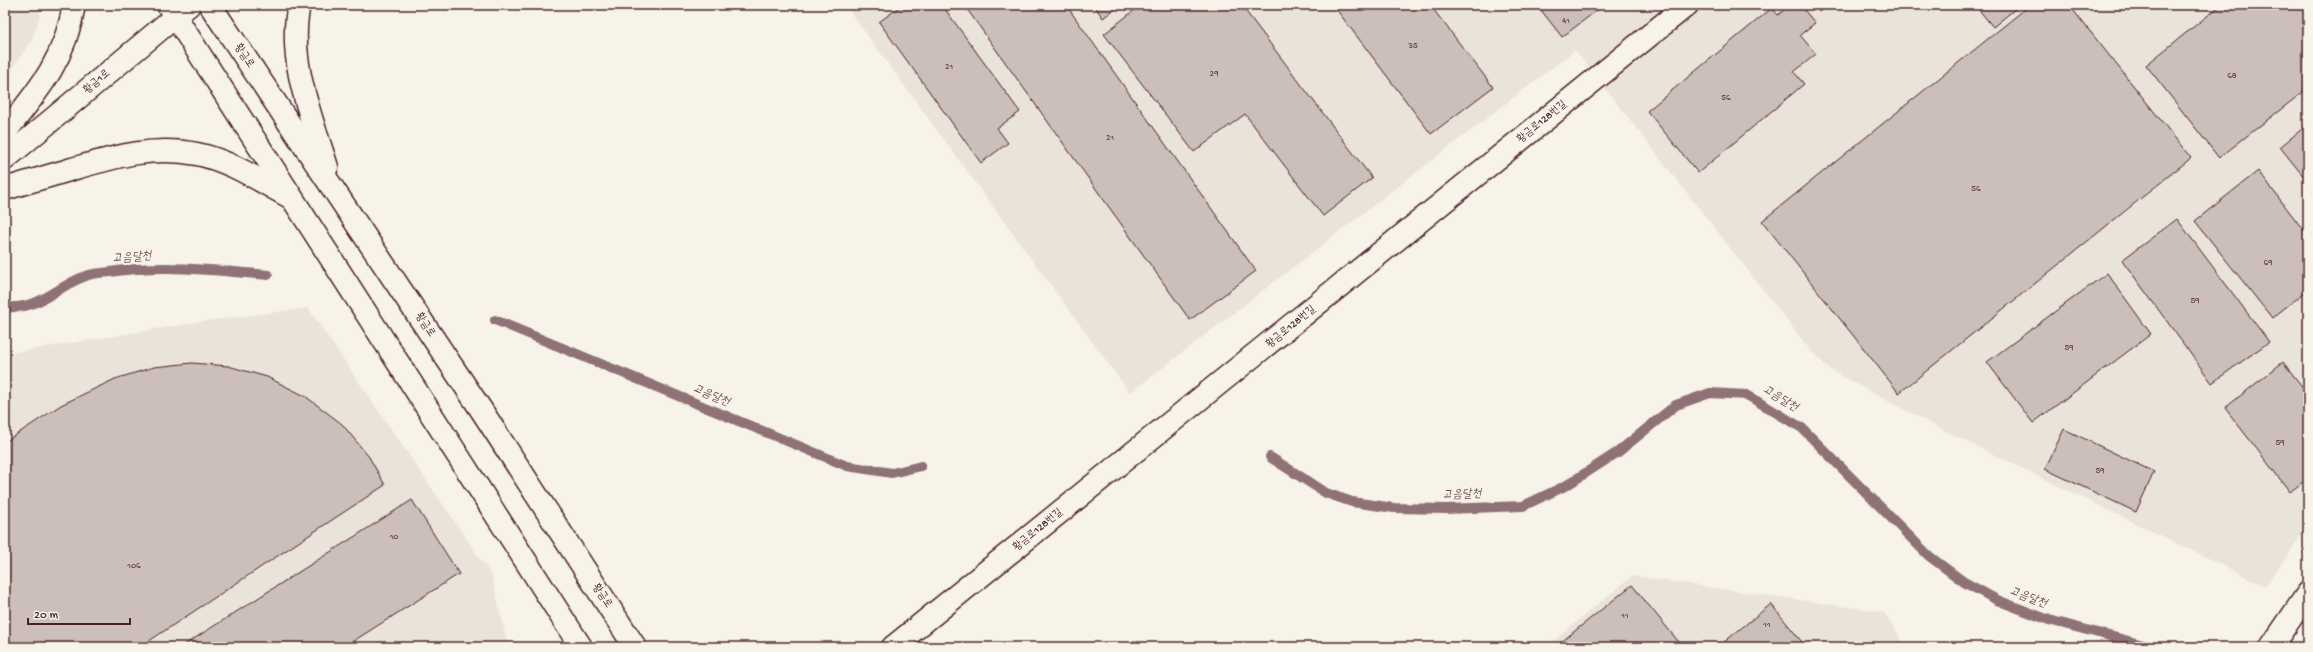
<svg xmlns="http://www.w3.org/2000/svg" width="2313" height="652" viewBox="0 0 2313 652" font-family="'Gochi Hand','Poor Story',sans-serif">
<rect width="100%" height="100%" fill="#f7f3e8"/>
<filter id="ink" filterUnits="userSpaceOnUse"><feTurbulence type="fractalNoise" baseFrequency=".025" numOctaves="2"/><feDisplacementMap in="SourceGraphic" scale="8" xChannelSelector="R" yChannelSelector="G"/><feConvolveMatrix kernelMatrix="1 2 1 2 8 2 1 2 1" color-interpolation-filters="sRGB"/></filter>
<g filter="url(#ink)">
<g fill="#eae3da">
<polygon points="5,5 40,5 40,16 31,42 5,78"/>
<polygon points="845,5 2308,5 2308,527 2265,586 1943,430 1830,370 1811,351 1575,50 1130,393"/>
<polygon points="308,308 492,576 506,638 512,647 5,647 5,354 204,321"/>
<polygon points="1632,576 1883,612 1906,647 1546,647"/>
</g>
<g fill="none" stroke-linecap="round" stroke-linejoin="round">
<g stroke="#8e7275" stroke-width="10">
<path d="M5,307C41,310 56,286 86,276C93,273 102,273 110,272C162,264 215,270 268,275"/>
<polyline points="495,320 847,466 892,473 921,466"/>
<polyline points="1270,457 1326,493 1352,502 1394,508 1447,509 1523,506 1567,485 1618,452 1676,405 1710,393 1747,395 1802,428 1929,556 1964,582 1997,600 2049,620 2151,647"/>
</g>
</g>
<g fill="#ccbfb9" stroke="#4a1f2b">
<polygon points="902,5 942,5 1020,112 997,128 1008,143 981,163 879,22"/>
<polygon points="964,5 1066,5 1256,271 1190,320"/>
<polygon points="1094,5 1120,5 1103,18"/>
<polygon points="1141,5 1241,5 1372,178 1323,216 1245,114 1194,152 1104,34"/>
<polygon points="1333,5 1430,5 1493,87 1431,134"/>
<polygon points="1537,5 1604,5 1562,37"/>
<polygon points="1790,5 1800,5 1815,23 1800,35 1816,54 1794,72 1804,84 1698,173 1647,111 1772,8 1778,15"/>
<polygon points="1975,5 2020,5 1993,27"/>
<polygon points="2030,5 2069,5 2191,158 1899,393 1762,221"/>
<polygon points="2221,5 2308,5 2308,88 2219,158 2146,65"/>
<polygon points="2308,124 2308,182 2280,147"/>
<polygon points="2258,171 2308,236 2308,290 2272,318 2195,221"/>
<polygon points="2177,219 2269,342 2212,383 2122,260"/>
<polygon points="2107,273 2151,334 2033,423 1987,362"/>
<polygon points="2283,362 2308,394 2308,478 2290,492 2225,408"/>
<polygon points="192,363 228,366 267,377 305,396 342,424 369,457 385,485 140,647 5,647 5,442 61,405 115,379 154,367"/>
<polygon points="2064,429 2154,472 2136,512 2045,469"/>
<polygon points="412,500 459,574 344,647 181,647"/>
<polygon points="1632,585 1683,647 1555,647"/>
<polygon points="1771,604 1806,647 1718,647"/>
</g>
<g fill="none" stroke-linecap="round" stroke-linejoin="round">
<defs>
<g id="minor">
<polyline points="168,5 581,647"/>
<polyline points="210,5 482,411 635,647"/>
<path d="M299,5C287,59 311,116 327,167"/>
<path d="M5,132C39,90 65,60 74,5"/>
<polyline points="5,159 189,5"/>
<path d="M5,189C27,182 50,176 72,169C114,157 153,145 197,154C231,161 260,181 290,197"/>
<polyline points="893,647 1687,5"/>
<polyline points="2271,647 2308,593"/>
</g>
</defs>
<use href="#minor" stroke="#4a1f2b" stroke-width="25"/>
<use href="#minor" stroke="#f7f3e8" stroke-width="22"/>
</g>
</g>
<g text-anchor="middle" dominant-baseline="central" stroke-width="4" stroke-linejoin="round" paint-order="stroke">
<g font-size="9" fill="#6a474e">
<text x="1566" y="21">41</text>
<text x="1413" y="46">35</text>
<text x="949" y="67">21</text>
<text x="1214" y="74">29</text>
<text x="2232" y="76">68</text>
<text x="1726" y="98">56</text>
<text x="1110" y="138">21</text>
<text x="1976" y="189">56</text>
<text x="2268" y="263">69</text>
<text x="2195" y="301">59</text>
<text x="2069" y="348">59</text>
<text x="2280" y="443">59</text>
<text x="2100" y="471">59</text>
<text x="394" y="537">10</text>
<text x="134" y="566">106</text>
<text x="1625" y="616">11</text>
<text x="1767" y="625">11</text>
</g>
<g font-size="11" fill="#4a1f2b" stroke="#f7f3e8">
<text transform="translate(244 56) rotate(56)">황금로</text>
<text transform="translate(97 82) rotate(-40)">황금1로</text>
<text transform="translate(1542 122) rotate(-39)">황금로128번길</text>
<text transform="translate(425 325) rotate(56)">황금로</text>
<text transform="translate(1291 327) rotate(-39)">황금로128번길</text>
<text transform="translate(1038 530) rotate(-39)">황금로128번길</text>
<text transform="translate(602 596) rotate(57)">황금로</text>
</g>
<g font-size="12" font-style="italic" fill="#6c4950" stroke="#f7f3e8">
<text transform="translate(132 258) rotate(-4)">고음달천</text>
<text transform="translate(711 396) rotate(23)">고음달천</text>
<text transform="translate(1780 399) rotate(31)">고음달천</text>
<text transform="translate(1462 495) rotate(-2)">고음달천</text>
<text transform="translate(2028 598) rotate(21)">고음달천</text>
</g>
</g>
<rect width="2313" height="652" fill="none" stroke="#f7f3e8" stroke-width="20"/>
<rect x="10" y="10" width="2293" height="632" fill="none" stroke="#4a1f2b" stroke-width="1.5" filter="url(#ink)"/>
<path d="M28 618v6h102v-6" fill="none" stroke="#4a1f2b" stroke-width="2"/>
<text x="34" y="618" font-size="12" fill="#4a1f2b" stroke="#f7f3e8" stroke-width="3" paint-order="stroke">20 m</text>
</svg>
